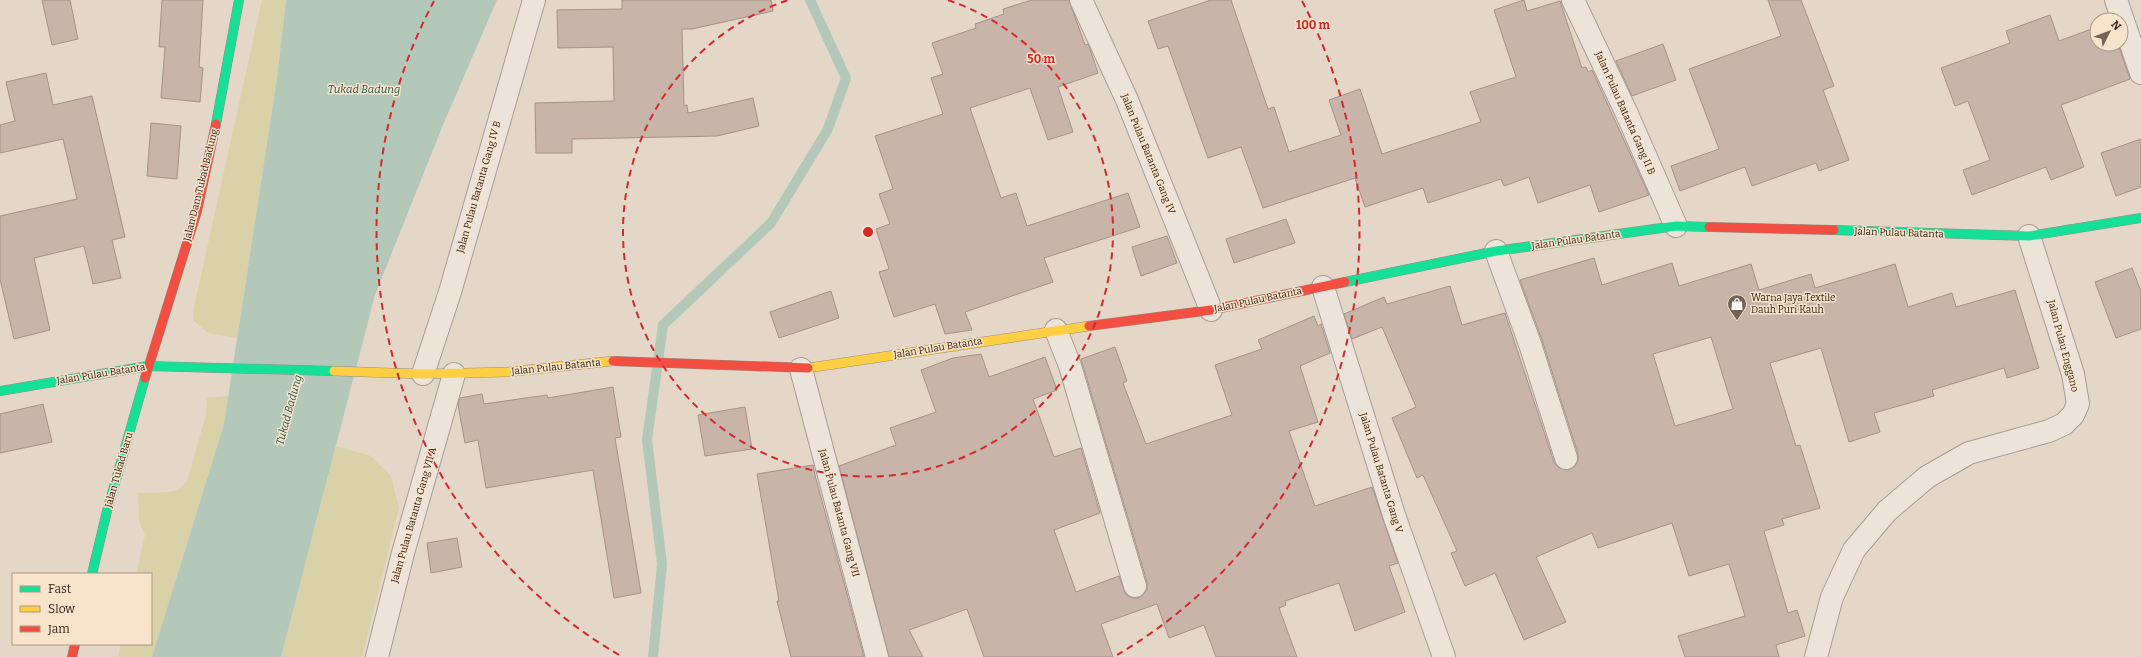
<svg xmlns="http://www.w3.org/2000/svg" width="2141" height="657" viewBox="0 0 2141 657" font-family="Bitter,serif">
<rect width="100%" height="100%" fill="#e4d7c8"/>
<g fill="#d9d2a8">
<polygon points="262,0 286,0 277,78 237,338 208,333 193,320 194,307"/>
<polygon points="228,396 224,424 152,657 118,657 121,644 151,644 151,574 136,574 145,535 139,521 138,493 170,492 178,490 187,481 206,415 207,398"/>
<polygon points="336,446 371,456 391,476 399,508 362,657 281,657"/>
</g>
<polygon fill="#b4c8b9" points="286,0 497,0 443,125 375,295 281,657 152,657 224,424 277,78"/>
<g fill="none" stroke-linecap="round" stroke-linejoin="round">
<polyline stroke="#b4c8b9" stroke-width="10" points="653,657 662,564 647,440 663,325 771,223 828,129 846,78 810,0"/>
</g>
<g fill="#c8b4a8" stroke="#a49287" fill-rule="evenodd">
<polygon points="42,0 70,0 78,39 52,45"/>
<polygon points="162,0 203,0 199,67 203,68 200,102 161,98 165,47 159,47"/>
<polygon points="622,0 771,0 773,11 692,29 682,29 684,106 687,105 688,113 753,98 759,126 717,136 572,139 572,153 536,153 535,103 614,101 613,47 558,48 557,10 622,9"/>
<polygon points="1032,0 1069,0 1085,45 1088,44 1089,46 1098,73 1058,87 1073,132 1048,140 1030,88 970,108 1001,198 1016,193 1027,226 1128,193 1140,227 1044,258 1053,282 965,312 972,330 945,334 935,304 894,317 879,272 889,269 876,229 890,224 879,194 893,189 875,136 943,114 931,78 943,74 932,43 976,28 975,24 1004,14 1003,9"/>
<polygon points="1211,0 1231,0 1268,109 1274,107 1289,152 1341,135 1329,100 1360,89 1382,154 1481,122 1470,92 1516,77 1494,10 1524,0 1527,11 1560,1 1582,68 1586,67 1588,72 1592,70 1649,195 1599,212 1590,185 1538,203 1529,177 1504,186 1501,179 1428,203 1423,188 1365,207 1355,178 1263,208 1241,147 1208,158 1168,46 1158,49 1148,21"/>
<polygon points="1768,0 1801,0 1834,86 1823,90 1849,160 1819,171 1816,163 1752,186 1745,167 1680,191 1671,166 1719,149 1689,69 1781,36"/>
<polygon points="2050,15 2059,41 2097,27 2097,44 2118,44 2130,79 2061,105 2084,167 2051,180 2046,167 1972,195 1963,170 1990,160 1968,101 1955,106 1941,68 2010,43 2006,31"/>
<polygon points="1663,44 1676,80 1632,96 1616,61"/>
<polygon points="46,73 53,105 92,96 125,237 112,240 121,278 93,284 84,246 34,258 50,330 14,339 0,279 0,216 77,199 63,139 0,153 0,125 15,121 6,82"/>
<polygon points="151,123 181,126 177,179 147,176"/>
<polygon points="2141,139 2141,187 2116,196 2101,153"/>
<polygon points="1286,219 1295,243 1234,263 1226,239"/>
<polygon points="1167,236 1177,263 1141,276 1132,247"/>
<path d="M1594,258L1602,285L1672,263L1679,286L1751,264L1759,290L1811,274L1815,288L1895,264L1908,307L1952,293L1956,307L2015,290L2039,368L2007,378L2004,368L1932,390L1934,396L1874,413L1880,432L1849,442L1821,348L1770,363L1796,446L1800,445L1820,508L1782,519L1784,525L1764,531L1788,613L1797,610L1805,636L1776,645L1779,657H1685L1678,636L1745,616L1729,564L1689,576L1672,523L1598,548L1592,533L1536,557L1566,622L1524,640L1495,573L1465,586L1451,553L1457,551L1423,475L1417,478L1392,418L1416,407L1382,327L1352,339L1344,314L1384,297L1387,304L1450,286L1462,325L1505,313L1554,462L1558,467L1569,470L1575,466L1578,460V454L1542,340L1520,280ZM1711,337L1733,409L1675,426L1653,354Z"/>
<polygon points="2132,268 2141,291 2141,329 2116,338 2095,282"/>
<polygon points="831,291 839,318 779,338 770,312"/>
<polygon points="1314,316 1318,326 1321,324 1330,353 1300,366 1318,422 1289,431 1315,506 1372,487 1398,563 1389,566 1405,612 1355,631 1339,583 1285,601 1286,605 1279,608 1297,657 1216,657 1204,625 1169,638 1157,604 1101,624 1113,657 984,657 967,609 909,630 923,657 889,657 839,466 896,445 890,428 936,412 921,370 953,358 981,354 989,377 1045,357 1057,390 1033,399 1054,457 1081,448 1100,513 1054,530 1076,592 1119,576 1126,595 1132,598 1138,598 1144,594 1147,589 1147,582 1081,359 1115,347 1127,381 1123,383 1146,444 1232,415 1215,365 1262,349 1258,340"/>
<polygon points="613,387 621,437 615,438 641,593 614,598 593,470 486,488 478,440 465,443 458,405 460,398 482,394 484,404 547,395 548,398"/>
<polygon points="43,404 52,442 0,453 0,414"/>
<polygon points="745,407 752,449 705,456 698,415"/>
<polygon points="813,465 815,475 864,657 791,657 777,601 779,601 757,474"/>
<polygon points="457,538 462,567 431,573 427,543"/>
</g>
<g fill="none" stroke-linecap="round" stroke-linejoin="round">
<defs>
<g id="street">
<polyline points="1081,0 1127,100 1211,310"/>
<polyline points="1573,0 1627,114 1676,226"/>
<polyline points="2116,0 2141,73"/>
<polyline points="1496,251 1530,344 1566,458"/>
<polyline points="1323,287 1394,515 1444,657"/>
<polyline points="1056,330 1070,366 1135,586"/>
<polyline points="801,369 877,657"/>
<polyline points="423,374 450,292 534,0"/>
<polyline points="377,657 403,553 454,374"/>
<polyline points="1816,657 1832,597 1854,550 1887,511 1927,477 1969,453 2049,431 2064,424 2073,415 2078,404 2073,374 2029,236"/>
</g>
<g id="fast">
<polyline points="216,124 239,0"/>
<polyline points="1834,230 2029,236 2141,218"/>
<polyline points="1345,282 1496,251 1676,226 1709,227"/>
<polyline points="0,391 148,366 334,371"/>
<polyline points="92,574 107,511 145,378"/>
</g>
<g id="slow">
<polyline points="808,368 1089,326"/>
<polyline points="334,371 423,374 507,372 613,361"/>
</g>
<g id="jam">
<polyline points="1709,227 1834,230"/>
<polyline points="1089,326 1211,310 1345,282"/>
<polyline points="613,361 808,368"/>
<polyline points="145,378 197,211 216,124"/>
<polyline points="72,657 75,644"/>
</g>
</defs>
<use href="#street" stroke="#a89c92" stroke-width="24"/>
<use href="#fast" stroke="#988c82" stroke-width="10"/>
<use href="#slow" stroke="#988c82" stroke-width="10"/>
<use href="#jam" stroke="#988c82" stroke-width="10"/>
<use href="#street" stroke="#ece4da" stroke-width="22"/>
<use href="#fast" stroke="#16e098" stroke-width="9"/>
<use href="#slow" stroke="#ffcf43" stroke-width="9"/>
<use href="#jam" stroke="#f24e42" stroke-width="9"/>
</g>
<g fill="none" stroke="#d62828" stroke-width="2" stroke-dasharray="7 5">
<path d="M948 0A245 245 0 1 1 788 0"/>
<path d="M619 655A491 491 0 0 1 434 1M1302 1A491 491 0 0 1 1117 655"/>
</g>
<defs>
<symbol id="shop-pin" viewBox="-11 -11 22 30"><path d="M0 17L-7.5 6A9.5 9.5 0 1 1 7.5 6Z" fill="#746257" stroke="#f8e4cb"/><path d="M-5-2.5h2.3a2.7 3.5 0 0 1 5.4 0H5L5.5 6h-11ZM-1.5-2.5h3a1.5 2.3 0 0 0-3 0Z" fill="#fff"/></symbol>
</defs>
<g fill-rule="evenodd">
<use href="#shop-pin" x="1726" y="293" width="22" height="30"/>
</g>
<g text-anchor="middle" dominant-baseline="central" stroke-width="3" stroke-linejoin="round" paint-order="stroke">
<g font-size="10" fill="#37231a" stroke="#f8e4cb">
<text transform="translate(1625 113) rotate(66)">Jalan Pulau Batanta Gang II B</text>
<text transform="translate(1148 154) rotate(68)">Jalan Pulau Batanta Gang IV</text>
<text transform="translate(201 185) rotate(-76)">Jalan Dam Tukad Badung</text>
<text transform="translate(479 187) rotate(-74)">Jalan Pulau Batanta Gang IV B</text>
<text transform="translate(1899 233) rotate(2)">Jalan Pulau Batanta</text>
<text transform="translate(1576 240) rotate(-8)">Jalan Pulau Batanta</text>
<text transform="translate(1258 300) rotate(-12)">Jalan Pulau Batanta</text>
<text transform="translate(2063 346) rotate(75)">Jalan Pulau Enggano</text>
<text transform="translate(938 348) rotate(-9)">Jalan Pulau Batanta</text>
<text transform="translate(556 367) rotate(-6)">Jalan Pulau Batanta</text>
<text transform="translate(101 374) rotate(-9)">Jalan Pulau Batanta</text>
<text transform="translate(119 470) rotate(-74)">Jalan Tukad Baru</text>
<text transform="translate(1381 473) rotate(73)">Jalan Pulau Batanta Gang V</text>
<text transform="translate(839 513) rotate(75)">Jalan Pulau Batanta Gang VII</text>
<text transform="translate(414 515) rotate(-74)">Jalan Pulau Batanta Gang VII A</text>
</g>
<g font-size="10" fill="#37231a" stroke="#f8e4cb" text-anchor="start">
<text x="1751" y="298">Warna Jaya Textile<tspan x="1751" dy="12">Dauh Puri Kauh</tspan></text>
</g>
<g font-size="11" font-style="italic" fill="#27584e" stroke="#f8e4cb">
<text x="364" y="89">Tukad Badung</text>
<text transform="translate(289 410) rotate(-75)">Tukad Badung</text>
</g>
</g>
<circle cx="868" cy="232" r="6" fill="#d62828" stroke="#f8e4cb" stroke-width="2"/>
<g font-size="12" text-anchor="middle" font-weight="bold" fill="#d62828" stroke="#f8e4cb" stroke-width="3" stroke-linejoin="round" paint-order="stroke">
<text x="1313" y="29">100 m</text>
<text x="1041" y="63">50 m</text>
</g>
<rect x="12" y="573" width="140" height="72" fill="#f8e4cb" stroke="#ab9784"/>
<rect x="20" y="586" width="20" height="6" fill="#16e098" stroke="#ab9784"/>
<text x="48" y="593" font-size="12" fill="#37231a">Fast</text>
<rect x="20" y="606" width="20" height="6" fill="#ffcf43" stroke="#ab9784"/>
<text x="48" y="613" font-size="12" fill="#37231a">Slow</text>
<rect x="20" y="626" width="20" height="6" fill="#f24e42" stroke="#ab9784"/>
<text x="48" y="633" font-size="12" fill="#37231a">Jam</text>
<g transform="translate(2109 32) rotate(48)"><circle r="19" fill="#f8e4cb" stroke="#ab9784"/>
<path d="M0-3L7 15L0 10L-7 15Z" fill="#746257"/>
<text y="-6" font-size="11" font-weight="bold" text-anchor="middle" fill="#37231a">N</text>
</g>
</svg>
